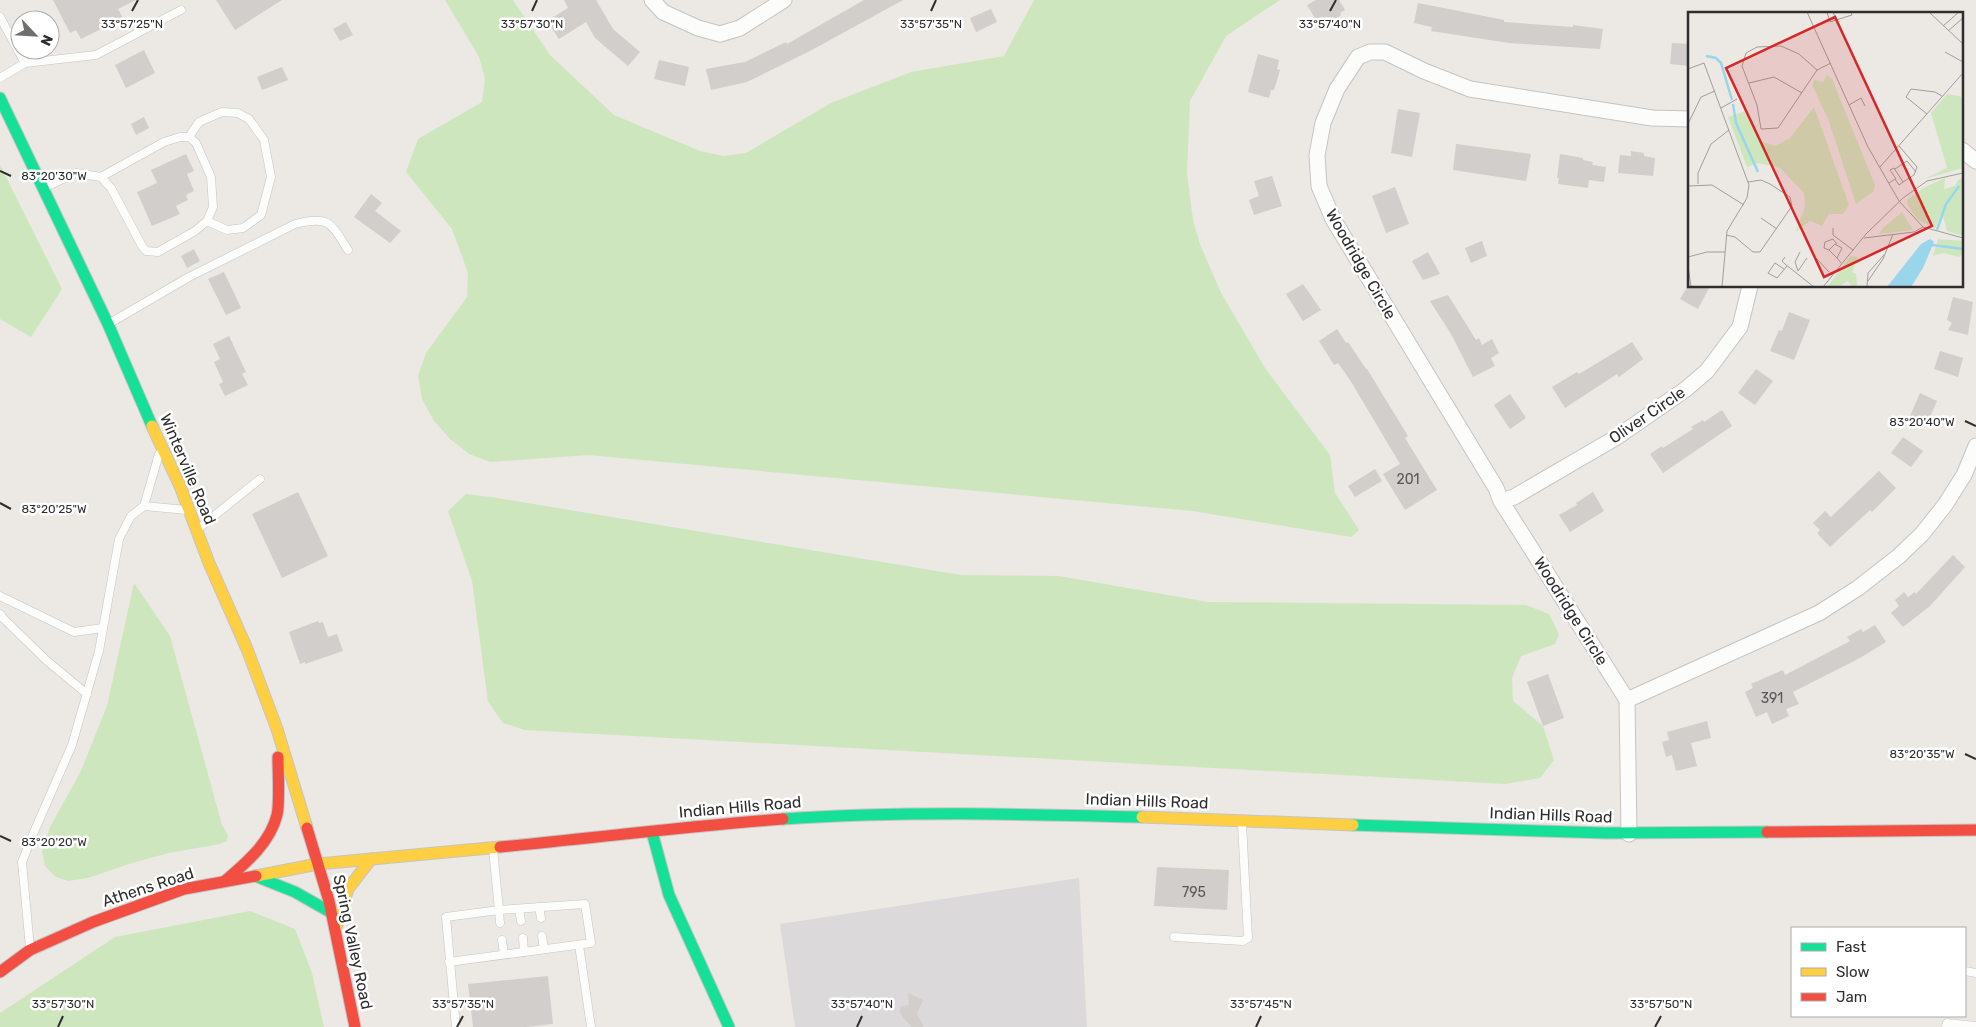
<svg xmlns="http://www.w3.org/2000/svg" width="1976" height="1027" viewBox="0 0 1976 1027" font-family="Rubik,sans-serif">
<rect width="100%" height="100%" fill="#ece8e4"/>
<polygon fill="#dcd9db" points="1079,878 1087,1027 795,1027 780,924"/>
<g fill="#cee6be">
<polygon points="445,0 513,0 550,55 614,115 700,151 723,156 746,153 831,103 911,72 1004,56 1034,0 1280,0 1226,36 1190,101 1187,173 1193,220 1200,244 1220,291 1265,368 1330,455 1335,493 1359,530 1351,537 1192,511 588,455 490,462 469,454 450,439 434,421 422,399 418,376 426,353 467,297 468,273 452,229 406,172 418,139 482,102 485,79 479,57"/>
<polygon points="0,165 62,289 31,337 0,319"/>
<polygon points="466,494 491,497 961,575 1059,576 1208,602 1526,605 1549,614 1559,634 1555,644 1521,656 1512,678 1513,701 1543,726 1554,760 1540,778 1505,784 525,730 503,723 488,702 472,581 448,511"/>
<polygon points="134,583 170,636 222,825 228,835 227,841 220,844 169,853 132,863 88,878 68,881 56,877 45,866 42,851 50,827 81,771 107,706"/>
<polygon points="250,911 295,929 312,973 324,1027 0,1027 0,1013 115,937"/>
</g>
<g fill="#d1cecb">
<polygon points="53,0 136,0 118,9 123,18 81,39 76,30 70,33"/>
<polygon points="216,0 282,0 235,30"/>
<polygon points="564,0 596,0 613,29 640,52 628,66 595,38 586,22 559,39 547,21 568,8"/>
<polygon points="864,0 903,0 810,51 747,82 711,90 706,69 745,62 786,42 787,44"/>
<polygon points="1316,0 1339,0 1345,10 1340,13 1341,15 1338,18 1321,28 1307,5"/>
<polygon points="1418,3 1504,20 1504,22 1573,27 1573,25 1603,29 1600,49 1509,43 1431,31 1432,27 1414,23"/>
<polygon points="991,9 997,22 976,32 970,18"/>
<polygon points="346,22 353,35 340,41 333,29"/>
<polygon points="1672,43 1690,44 1690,66 1670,64"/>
<polygon points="144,50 155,73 126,88 115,65"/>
<polygon points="1258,54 1279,60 1277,69 1280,70 1274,90 1271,90 1269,98 1248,92"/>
<polygon points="659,60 689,67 685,86 654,79"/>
<polygon points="282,67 288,80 262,90 257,77"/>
<polygon points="1398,109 1420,113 1412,157 1391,153"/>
<polygon points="144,117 149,128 136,135 131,124"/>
<polygon points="1456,144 1531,154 1526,181 1453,170"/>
<polygon points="1631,151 1644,153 1644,156 1655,158 1653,176 1618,173 1620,155 1631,156"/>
<polygon points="186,154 194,171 187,174 194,191 186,195 188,200 176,206 180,214 152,226 137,192 157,183 151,170"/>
<polygon points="1560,154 1583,158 1583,160 1593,162 1592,165 1606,167 1604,182 1589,180 1588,188 1558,184 1559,178 1557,178"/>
<polygon points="1272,176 1282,206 1254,215 1249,200 1259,196 1254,181"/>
<polygon points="1395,187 1409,224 1386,233 1372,196"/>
<polygon points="371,194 382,203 375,211 401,231 390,243 354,217"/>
<polygon points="1482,241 1487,256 1471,263 1465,248"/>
<polygon points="194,249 200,261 187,268 181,256"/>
<polygon points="1428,252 1440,274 1423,280 1412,261"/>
<polygon points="224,272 241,308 226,315 208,279"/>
<polygon points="1303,284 1321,310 1303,321 1286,294"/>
<polygon points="1688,286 1710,286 1698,309 1680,299"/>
<polygon points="1448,295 1476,340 1479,338 1482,345 1492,339 1499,353 1491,358 1495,366 1473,377 1451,334 1430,301"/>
<polygon points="1953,297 1973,302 1968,335 1948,330 1952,323 1947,320"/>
<polygon points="1789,312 1810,320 1794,360 1770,351 1779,330 1782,331"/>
<polygon points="1337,329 1346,343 1348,342 1366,369 1367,369 1408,436 1405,438 1437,490 1405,510 1383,474 1400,464 1350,380 1338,363 1334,365 1319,341"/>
<polygon points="229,336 246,372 242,374 248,385 225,396 219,384 223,382 214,362 220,359 213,344"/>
<polygon points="1632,342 1643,359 1619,377 1617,374 1565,408 1552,387 1577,372 1579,374"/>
<polygon points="1940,351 1963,358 1958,377 1934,369"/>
<polygon points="1756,369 1773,381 1755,405 1738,393"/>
<polygon points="1920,393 1937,401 1927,424 1910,416"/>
<polygon points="1510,394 1526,418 1510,429 1494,405"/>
<polygon points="1722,410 1732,426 1663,473 1650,454 1662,446 1663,448 1693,429 1691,427 1703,420 1704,422"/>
<polygon points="1903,437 1923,451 1911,467 1891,453"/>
<polygon points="1375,469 1382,481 1355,497 1348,486"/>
<polygon points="1879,471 1896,488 1872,512 1870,510 1830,547 1817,533 1820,530 1813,523 1825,511 1831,517"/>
<polygon points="298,492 328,556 282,578 252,514"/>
<polygon points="1593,492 1604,511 1570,532 1559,515 1577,505 1576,503"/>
<polygon points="1953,555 1965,567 1930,606 1903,627 1891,613 1899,606 1895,600 1904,592 1908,597 1915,592 1916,594"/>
<polygon points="318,621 319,623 323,622 328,637 337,634 343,651 305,664 305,662 300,664 289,632"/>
<polygon points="1875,625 1886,642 1860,658 1793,692 1799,704 1786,709 1789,716 1772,724 1767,712 1756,717 1745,692 1753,688 1751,684 1783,670 1785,675 1850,641 1847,637 1861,629 1863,632"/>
<polygon points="1548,674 1564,718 1543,726 1527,682"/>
<polygon points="1707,721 1711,738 1691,743 1697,766 1676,771 1672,755 1666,757 1662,742 1669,740 1667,732"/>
<polygon points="1157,867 1229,870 1227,910 1154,906"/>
<polygon points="548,976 553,1024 526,1027 473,1027 468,984"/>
<polygon points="908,993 923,1000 917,1014 924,1027 912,1027 900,1014 900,1007 909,1005"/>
</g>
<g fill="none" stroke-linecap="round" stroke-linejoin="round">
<defs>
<g id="lane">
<polyline points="0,17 25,63 0,78"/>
<polyline points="25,63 96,55 181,10"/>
<polyline points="189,137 199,122 222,112 238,113 249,119 264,140 271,177 261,215 243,228 227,230 207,221"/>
<polyline points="46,187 76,173 101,177 111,188 142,246 146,251 158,252 195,231 207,221 213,207 211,177 196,143 189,137 180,137 164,142 101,177"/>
<path d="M110,323L189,277L295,224C329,215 331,223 348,250"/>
<polyline points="144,506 187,510"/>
<polyline points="199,528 260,479"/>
<polyline points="0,596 74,632 103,628"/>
<polyline points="0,614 3,618 46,660 87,694"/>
<polyline points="539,907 541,918"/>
<polyline points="519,909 521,921"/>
<polyline points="542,936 544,949"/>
<polyline points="1174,937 1243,941 1248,938 1242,823"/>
<polyline points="523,938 524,952"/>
<polyline points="502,940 504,954"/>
<polyline points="579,945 591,1027"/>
<polyline points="30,948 22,862 34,832 72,745 99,651 119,539 131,516 144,506 159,454"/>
<polyline points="449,962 591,943 585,904 499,910 500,923"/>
<polyline points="1965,971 1976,973"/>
<polyline points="456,1027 446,917 499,910 493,849"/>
<polyline points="1946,1027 1947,1023 1976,1026"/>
</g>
<g id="street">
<polyline points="652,0 663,12 698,28 720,34 740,28 784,0"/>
<polyline points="1962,150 1976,161"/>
<polyline points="1501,501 1514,497 1617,437 1686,389 1707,371 1740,327 1750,286"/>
<polyline points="1627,700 1819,613 1858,588 1899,556 1922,534 1945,505 1964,475 1976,446"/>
<polyline points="1629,834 1627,700 1501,501 1496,488 1333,219 1319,186 1317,155 1323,123 1337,89 1358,57 1370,52 1385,52 1424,71 1470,89 1652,118 1690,119"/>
</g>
<g id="fast">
<polyline points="0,98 108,324 152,426"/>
<path d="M783,819C903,811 1022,814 1142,817"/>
<polyline points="1353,825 1606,833 1767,832"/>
<polyline points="652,832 669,895 729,1027"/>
<polyline points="255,876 295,892 332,913"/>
</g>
<g id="slow">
<polyline points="152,426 180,486 209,563 247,649 277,729 307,828"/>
<polyline points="1142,817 1353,825"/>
<polyline points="256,876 318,864 500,847"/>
<polyline points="337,925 348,889 371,859"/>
</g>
<g id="jam">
<polyline points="307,828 329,901 355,1027"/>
<polyline points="1767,832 1976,830"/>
<path d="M500,847C594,838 689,826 783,819"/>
<path d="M225,881C246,863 270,843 277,815C280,802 278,772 278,757"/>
<polyline points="0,972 30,950 93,922 184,889 256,876"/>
</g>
</defs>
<use href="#lane" stroke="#c5c4c5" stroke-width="9"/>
<use href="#street" stroke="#c5c4c5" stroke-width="17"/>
<use href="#fast" stroke="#c5c4c5" stroke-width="13"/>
<use href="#slow" stroke="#c5c4c5" stroke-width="13"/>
<use href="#jam" stroke="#c5c4c5" stroke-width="13"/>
<use href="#lane" stroke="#fcfcfb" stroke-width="8"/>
<use href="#street" stroke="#fcfcfb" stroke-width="15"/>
<use href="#fast" stroke="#16e098" stroke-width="11"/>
<use href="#slow" stroke="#ffcf43" stroke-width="11"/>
<use href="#jam" stroke="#f24e42" stroke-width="11"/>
</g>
<path fill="none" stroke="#2e2e2e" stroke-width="2" d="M132,11L138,0M532,11L537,0M931,11L936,0M1330,11L1336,0M0,171L11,176M1965,421L1976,426M0,503L11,509M1965,754L1976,759M0,836L11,841M58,1027L63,1016M457,1027L463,1016M857,1027L862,1016M1256,1027L1261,1016M1655,1027L1661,1016"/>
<g text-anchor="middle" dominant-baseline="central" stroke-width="5" stroke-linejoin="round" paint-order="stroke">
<g font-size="14" fill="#585857">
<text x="1408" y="479">201</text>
<text x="1772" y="698">391</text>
<text x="1194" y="892">795</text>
</g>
<g font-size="16" fill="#2e2e2e" stroke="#fff">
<text transform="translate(1361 264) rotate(60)">Woodridge Circle</text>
<text transform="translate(1647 415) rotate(-34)">Oliver Circle</text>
<text transform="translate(188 469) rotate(67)">Winterville Road</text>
<text transform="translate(1571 611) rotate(58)">Woodridge Circle</text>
<text transform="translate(1147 801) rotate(2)">Indian Hills Road</text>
<text transform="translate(740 807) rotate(-5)">Indian Hills Road</text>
<text transform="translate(1551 815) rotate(2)">Indian Hills Road</text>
<text transform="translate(148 887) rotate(-18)">Athens Road</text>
<text transform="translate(353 942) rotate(78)">Spring Valley Road</text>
</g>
</g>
<g transform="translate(1688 12)">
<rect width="275" height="275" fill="#ece8e4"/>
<path d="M139,63L144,67L187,173L186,179L168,192L140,107L124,73L126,68L135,70ZM259,82L275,85V156L236,167L259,156L243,101ZM126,95L161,193L155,202H141L134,214L122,209L108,220L117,194L116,181L92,156L71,151L59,155L40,105L58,99L71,129L87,134L102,126ZM257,166L256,177L267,174L270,168L275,166V224L259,219L254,201L247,217L229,207L220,194L219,188L235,176ZM214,200L225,218L191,222L195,216ZM250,227L275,229V241L271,245L255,241L245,244ZM163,244L170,245L164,260L168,262L169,275H164L160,269L150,275H139Z" fill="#cee6be"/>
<path d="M242,227L246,230L235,256L223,275H199L233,232Z" fill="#99d6ec"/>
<path fill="none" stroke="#99d6ec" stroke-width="2.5" d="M18,44L28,46L33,51L44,88M45,92L48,111L70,160M249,218L258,192L271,174M244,233L275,237"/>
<path fill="none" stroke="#a09e9b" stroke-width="1" d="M119,0L180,135L211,189L235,215L275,226M139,0L142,10L148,8M145,0L148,8L164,3L163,0M241,0L275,32M255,14L271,0M260,19L275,6M257,40L275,50M0,57L16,51L61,173L59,186L39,219L34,275M129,58L90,116L73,117L69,93L54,54L58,41L69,35L93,34L111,42L129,58L143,51M61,71L86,65L114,81M161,93L173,86L177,94M33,96L49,87M239,102L218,85L223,77L247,80L254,84M0,112L13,85L27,79M192,155L275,61M207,157L219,149L228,160M208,167L202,158L206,156L215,170M201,171L207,167L211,173L215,170L226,163L229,155L211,134M10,172V161L23,132L41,118M0,174L24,173L56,193M73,206L89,217M145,216V223L165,238M38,223L47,225L65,240H72L104,194L102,185L82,172L73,168L60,170M176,226L226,220L235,215M141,238L136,236L137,230L145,227L149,232M0,245L19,240H37M97,245L94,249L97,252L126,275M128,246L141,260M149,246L141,238L147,232L154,236L149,246L153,251M0,254L3,275M96,257L87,251L80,261L89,266L99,254M110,259L107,250L112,240M110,259L119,246M180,269L195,247L205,222M135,275L178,222L215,186L239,169L275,161M179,275L180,261L196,243"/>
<path fill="#d62828" fill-opacity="0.15" stroke="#d62828" stroke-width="2.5" d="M147,5L244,214L136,265L38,56Z"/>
<rect width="275" height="275" fill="none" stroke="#2e2e2e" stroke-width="2.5"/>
</g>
<g font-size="12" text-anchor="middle" fill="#2e2e2e" stroke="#fff" stroke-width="5" stroke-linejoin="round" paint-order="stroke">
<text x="132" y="28">33°57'25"N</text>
<text x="532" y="28">33°57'30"N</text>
<text x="931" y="28">33°57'35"N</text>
<text x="1330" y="28">33°57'40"N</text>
<text x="54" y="180">83°20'30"W</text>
<text x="1922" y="426">83°20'40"W</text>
<text x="54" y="513">83°20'25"W</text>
<text x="1922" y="758">83°20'35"W</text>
<text x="54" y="846">83°20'20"W</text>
<text x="63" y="1008">33°57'30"N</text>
<text x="463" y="1008">33°57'35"N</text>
<text x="862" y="1008">33°57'40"N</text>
<text x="1261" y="1008">33°57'45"N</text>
<text x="1661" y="1008">33°57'50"N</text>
</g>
<rect x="1791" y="927" width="175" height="90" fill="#ffffff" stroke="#ababab"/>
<rect x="1801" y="943" width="25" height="8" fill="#16e098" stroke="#ababab"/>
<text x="1836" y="952" font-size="15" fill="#2e2e2e">Fast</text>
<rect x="1801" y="968" width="25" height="8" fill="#ffcf43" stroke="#ababab"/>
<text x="1836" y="977" font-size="15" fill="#2e2e2e">Slow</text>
<rect x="1801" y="993" width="25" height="8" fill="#f24e42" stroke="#ababab"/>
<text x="1836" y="1002" font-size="15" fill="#2e2e2e">Jam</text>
<g transform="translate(35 35) rotate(115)"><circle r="24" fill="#ffffff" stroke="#ababab"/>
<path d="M0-4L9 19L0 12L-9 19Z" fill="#706f6e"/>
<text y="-8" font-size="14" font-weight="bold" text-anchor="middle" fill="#2e2e2e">N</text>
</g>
</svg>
